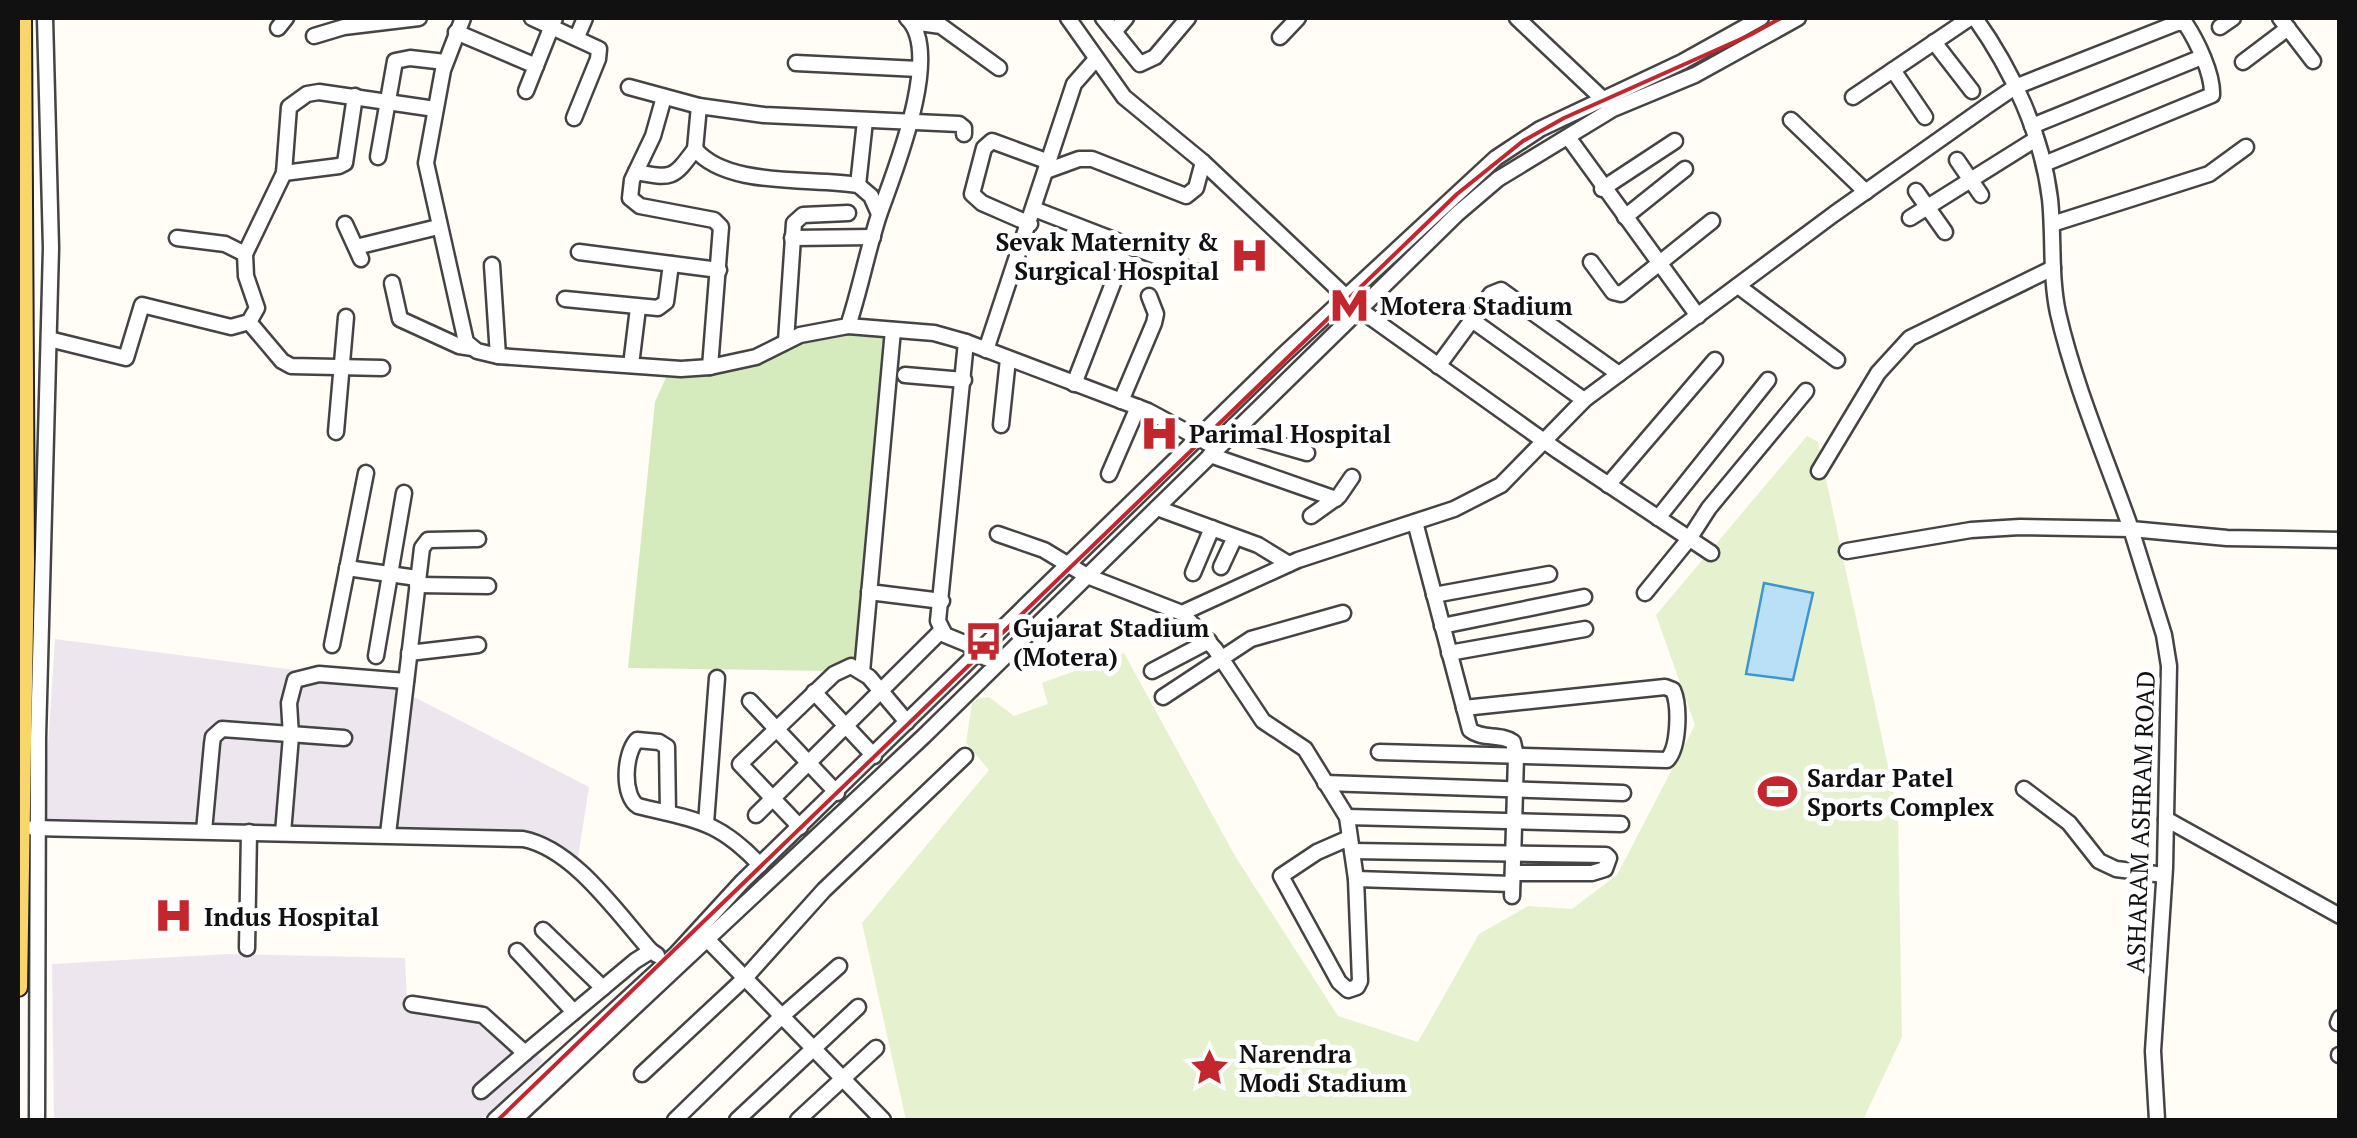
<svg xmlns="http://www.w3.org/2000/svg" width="2357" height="1138" viewBox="0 0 2357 1138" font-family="'PT Serif',serif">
<rect width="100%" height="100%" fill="#fffdf5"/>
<g fill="#eee6ef">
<polygon points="55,639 295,670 417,675 414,697 589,787 577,864 556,846 43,823"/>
<polygon points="229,954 405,958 407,1000 481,1003 544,1061 481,1120 54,1120 52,964"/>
</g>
<polygon fill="#d5ebbd" points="833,333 891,337 866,665 833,671 628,668 655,402 667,375 731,371"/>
<polygon fill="#e6f2cf" points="1807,436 1818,442 1898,812 1902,1037 1863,1120 906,1120 862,923 989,770 966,743 972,703 978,699 989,697 1014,716 1048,704 1042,683 1124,653 1235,856 1338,1016 1418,1042 1479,934 1528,906 1572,909 1617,875 1695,725 1656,615"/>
<polygon fill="#b9e0f7" stroke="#3f96cf" stroke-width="2.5" points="1764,583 1813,593 1793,680 1746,674"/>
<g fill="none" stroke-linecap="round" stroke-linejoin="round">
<defs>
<g id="minor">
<path d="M463,18L443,70L426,163L466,342L477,351L498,356L681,369L710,367L756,357L800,335L848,326C860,290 867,252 879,215C893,175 944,52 907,18"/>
<polyline points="532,18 599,49 598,59 574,118"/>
<polyline points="1068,18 1124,97 1203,162 1359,309 1558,451 1711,553"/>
<polyline points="1103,18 1140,64 1155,57 1188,18"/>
<polyline points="1517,18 1607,103"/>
<path d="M1975,18C2012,70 2042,134 2050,199C2054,237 2050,275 2058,313C2075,387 2106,458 2131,529L2227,538L2340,540"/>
<polyline points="2280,18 2313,61"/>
<polyline points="912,22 941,26 999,68"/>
<polyline points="2220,27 2233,18"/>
<polyline points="278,28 286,18"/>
<polyline points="456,32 536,66"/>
<polyline points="1114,32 1126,18"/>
<polyline points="314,36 344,27 419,18"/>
<polyline points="577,37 585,18"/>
<polyline points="1280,37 1298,18"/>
<polyline points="1934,42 1972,91"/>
<polyline points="2243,62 2288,28"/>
<polyline points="796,63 919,69"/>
<polyline points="1893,70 1925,117"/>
<polyline points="629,87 699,106 764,115 959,124 964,128 964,134"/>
<polyline points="526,91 555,18"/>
<polyline points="664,97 653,136 632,180 630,198 640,206 714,220 721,227 710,367"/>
<polyline points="1853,97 1970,18"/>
<path d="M699,106L695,149C727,188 811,177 858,185L871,196L879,214"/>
<polyline points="1791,120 1866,192"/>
<polyline points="2032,126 2202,57"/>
<polyline points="1568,137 1698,316"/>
<polyline points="378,157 395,61 410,58 445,62"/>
<polyline points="1957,160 1981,195"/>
<polyline points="1046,171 1079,159 1092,159 1186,196 1196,188 1203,162"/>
<path d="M636,172C672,179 673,179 695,149"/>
<polyline points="284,173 339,166 345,163 355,96"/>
<polyline points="858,185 865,121"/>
<polyline points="1602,189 1675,141"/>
<polyline points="1916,191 1945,232"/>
<polyline points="1034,209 1197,272"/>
<polyline points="1625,217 1685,169"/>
<polyline points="1910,218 2036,139"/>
<polyline points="345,224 361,259"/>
<polyline points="1030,224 982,203 972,194 984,148 992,141 1049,162"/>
<polyline points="2052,224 2209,174 2246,147"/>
<polyline points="177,238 225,244 245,254"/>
<polyline points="792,238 873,237"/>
<polyline points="356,247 438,227"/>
<polyline points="579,252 719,270"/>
<polyline points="1591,262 1613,292 1621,294 1712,221"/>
<polyline points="492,265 498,356"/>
<polyline points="392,283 400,319 459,346 472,348"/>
<polyline points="1738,286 1837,360"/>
<polyline points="565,299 658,308 666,302 671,264"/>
<polyline points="1472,320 1584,400"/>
<polyline points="249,322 282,361 291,366 382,368"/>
<polyline points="848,326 934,333 966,342 1148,411 1217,448"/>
<polyline points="49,339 126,358 142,305 231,327 249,322 257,308 246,276 245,254 284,173 289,107 307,94 319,92 435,109"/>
<polyline points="786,341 794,223 803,215 848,213"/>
<polyline points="966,342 938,621 945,635 967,644 986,658"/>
<polyline points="986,350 1074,84 1096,59"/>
<polyline points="631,365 638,308"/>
<polyline points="1438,366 1491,294 1501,290 1619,374"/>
<polyline points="905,375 964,380"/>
<polyline points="1074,384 1115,278"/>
<polyline points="1121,401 1154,323 1156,314 1149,296"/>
<polyline points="1001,425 1008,359"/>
<polyline points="336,432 346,317"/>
<polyline points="1234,432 1307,453"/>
<polyline points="1210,455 1336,499"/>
<polyline points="1819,471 1878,373 1910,338 2053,268"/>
<polyline points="1109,474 1138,407"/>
<polyline points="1608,485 1715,360"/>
<polyline points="1157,508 1258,545 1289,564"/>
<polyline points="1311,516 1339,496 1352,477"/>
<polyline points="1658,518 1768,380"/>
<path d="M1415,522L1470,730C1483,740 1500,733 1513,742L1516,756L1512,896"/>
<path d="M998,534L1044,550L1087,576L1182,613L1298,560L1454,509L1501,485L1584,400L1834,214L1987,106L2015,87L2177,23H2185C2197,41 2213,74 2212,95L2044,164"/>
<polyline points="1847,551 1971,530 2020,527 2131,529 2164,635 2169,666 2165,868 2153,1051 2157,1120"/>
<polyline points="1221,567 1235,537"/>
<polyline points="347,568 417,578"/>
<polyline points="1193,573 1212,528"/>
<polyline points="417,585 488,586"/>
<polyline points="869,592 942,601"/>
<polyline points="1645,593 1689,539 1709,508 1806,391"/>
<polyline points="1434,595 1549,574"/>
<polyline points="1182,613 1215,649 1263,721 1305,749 1347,817 1356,879 1360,981 1357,987 1348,990 1339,982 1281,876 1317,852 1349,838"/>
<polyline points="1442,626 1584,597"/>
<polyline points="332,645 366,473"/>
<polyline points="409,653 478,645"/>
<polyline points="1449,653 1585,629"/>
<polyline points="376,656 404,493"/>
<polyline points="1152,671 1209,641"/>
<polyline points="862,672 893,330"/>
<polyline points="814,692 874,756"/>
<polyline points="1163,697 1251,639 1343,613"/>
<polyline points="750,701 837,793"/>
<path d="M1379,752L1667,760C1679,748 1680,706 1673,690L1665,687L1464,708"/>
<polyline points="1325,783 1623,793"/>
<polyline points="2024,789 2069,823 2099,861 2116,869 2164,875"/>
<path d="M668,813L667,747L659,742L637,740C624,754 622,796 638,806C695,820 718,820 760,865"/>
<polyline points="756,815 941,631"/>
<polyline points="1347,817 1621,824"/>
<polyline points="2166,819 2340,916"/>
<polyline points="706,823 717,678"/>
<polyline points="800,827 740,764 834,674 851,666 869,677 907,722"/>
<path d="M33,828L523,839C574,849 617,913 651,951"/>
<polyline points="204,831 212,744 213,737 222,729 344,738"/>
<polyline points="283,833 291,736 289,703 295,680 319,674 406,681"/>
<polyline points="388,834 422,548 428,540 478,539"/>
<polyline points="1352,851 1606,855 1609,858 1605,869 1592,873 1513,873"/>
<polyline points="1356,879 1512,884"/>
<polyline points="543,930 603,988"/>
<polyline points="702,934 883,1120"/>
<polyline points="247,948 249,832"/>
<polyline points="517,951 574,1012"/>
<polyline points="412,1004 483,1015 525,1053 481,1091"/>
<polyline points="2338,1023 2340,1018"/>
<polyline points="525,1053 635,961 651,951 657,955"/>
<polyline points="2339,1055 2340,1055"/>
<polyline points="642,1074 745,978 824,890 965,756"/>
<polyline points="37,1120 38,737 51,248 45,18"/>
<polyline points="495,1120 676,954 742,882 1281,357 1496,158 1540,129 1682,62 1761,18"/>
<polyline points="514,1120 924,736 1457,214 1498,179 1613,109 1695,75 1798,18"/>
<polyline points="675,1120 782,1016 839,966"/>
<polyline points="737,1120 858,1007"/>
<polyline points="798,1120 876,1048"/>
</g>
<polyline id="major" points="18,987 25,563 22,18"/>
</defs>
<use href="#minor" stroke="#444" stroke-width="19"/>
<use href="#major" stroke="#222" stroke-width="22"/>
<use href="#minor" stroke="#fff" stroke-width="14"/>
<use href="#major" stroke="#f9d66b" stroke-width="18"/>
<polyline stroke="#c4262e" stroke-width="4" points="498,1120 1457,194 1523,141 1564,118 1750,35 1781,18"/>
</g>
<defs>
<symbol id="hospital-bare" viewBox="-9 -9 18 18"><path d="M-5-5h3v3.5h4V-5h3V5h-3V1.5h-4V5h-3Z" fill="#c4262e" stroke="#fff" stroke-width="2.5" paint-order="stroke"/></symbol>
<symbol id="metro-bare" viewBox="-9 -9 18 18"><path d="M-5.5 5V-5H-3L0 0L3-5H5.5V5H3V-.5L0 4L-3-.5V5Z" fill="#c4262e" stroke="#fff" stroke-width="2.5" paint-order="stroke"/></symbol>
<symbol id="bus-bare" viewBox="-9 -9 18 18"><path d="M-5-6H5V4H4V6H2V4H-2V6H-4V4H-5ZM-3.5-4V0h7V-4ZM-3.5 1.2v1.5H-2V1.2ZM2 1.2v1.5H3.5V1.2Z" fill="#c4262e" stroke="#fff" stroke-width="2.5" paint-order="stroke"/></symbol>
<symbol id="stadium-bare" viewBox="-9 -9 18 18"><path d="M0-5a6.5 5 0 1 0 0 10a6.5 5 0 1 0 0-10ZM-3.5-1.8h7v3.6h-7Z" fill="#c4262e" stroke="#fff" stroke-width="2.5" paint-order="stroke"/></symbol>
<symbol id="sight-bare" viewBox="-9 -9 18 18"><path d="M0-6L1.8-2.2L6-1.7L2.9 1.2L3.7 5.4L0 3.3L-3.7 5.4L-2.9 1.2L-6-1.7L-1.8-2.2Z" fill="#c4262e" stroke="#fff" stroke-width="2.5" paint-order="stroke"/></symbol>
</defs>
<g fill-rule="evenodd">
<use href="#hospital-bare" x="1222" y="228" width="55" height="55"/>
<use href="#metro-bare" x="1322" y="278" width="55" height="55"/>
<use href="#hospital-bare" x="1132" y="406" width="55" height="55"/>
<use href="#bus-bare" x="956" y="614" width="55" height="55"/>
<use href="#stadium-bare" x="1750" y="764" width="55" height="55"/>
<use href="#hospital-bare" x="146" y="888" width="55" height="55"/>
<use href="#sight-bare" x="1182" y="1040" width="55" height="55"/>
</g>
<g text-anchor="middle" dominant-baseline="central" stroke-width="10" stroke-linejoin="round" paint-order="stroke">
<g font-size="25" font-weight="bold" fill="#111" stroke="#fff" text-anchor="start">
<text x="1219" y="241" text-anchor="end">Sevak Maternity &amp;<tspan x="1219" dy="29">Surgical Hospital</tspan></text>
<text x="1380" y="305">Motera Stadium</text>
<text x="1189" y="433">Parimal Hospital</text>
<text x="1013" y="627">Gujarat Stadium<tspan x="1013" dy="29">(Motera)</tspan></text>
<text x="1807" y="777">Sardar Patel<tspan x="1807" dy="29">Sports Complex</tspan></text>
<text x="204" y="916">Indus Hospital</text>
<text x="1239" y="1053">Narendra<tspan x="1239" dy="29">Modi Stadium</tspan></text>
</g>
<g font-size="25" fill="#111" stroke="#fff">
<text transform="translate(2140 822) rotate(-88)">ASHARAM ASHRAM ROAD</text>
</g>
</g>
<rect width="2357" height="1138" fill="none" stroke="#111111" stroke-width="40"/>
</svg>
